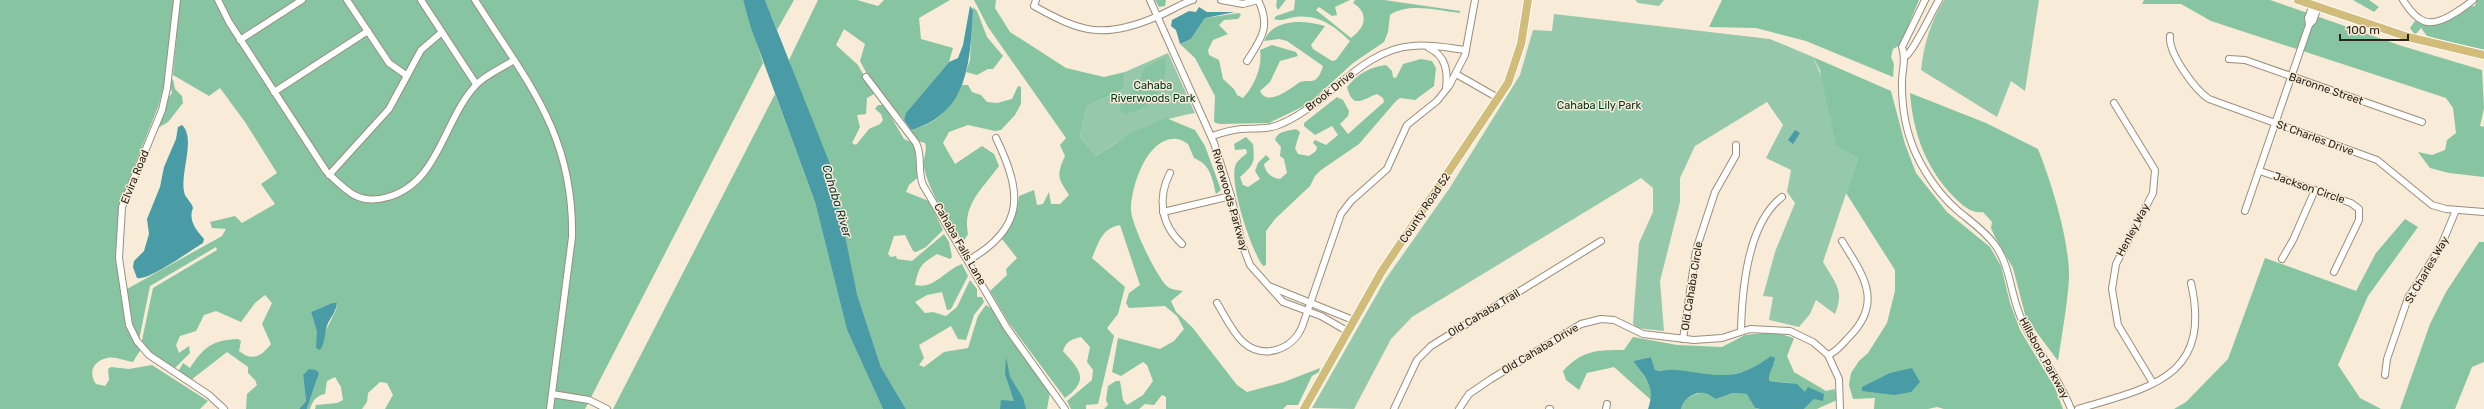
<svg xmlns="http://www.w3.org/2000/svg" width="2484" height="409" viewBox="0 0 2484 409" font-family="Rubik,sans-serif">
<rect width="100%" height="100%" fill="#f8ebd7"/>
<g fill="#96c9ab">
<polygon points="1635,0 1664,0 1659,6 1638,3"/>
<path d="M1944,0H2039L2025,91L2011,81L1997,117L1921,70C1924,44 1930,23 1944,0Z"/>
<path d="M1554,14L1770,39L1813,57L1858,158L1823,262C1835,283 1845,290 1835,314L1816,300L1810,314L1799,327L1769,320L1773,297L1763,296L1775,252L1795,203L1787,192L1791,170L1766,158L1783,125L1767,102L1695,146L1680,178V202L1660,281L1664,331L1636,328L1633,323L1639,243L1653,212V188L1641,178L1412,317L1391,339L1354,409L1312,408L1385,280L1449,189L1520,75L1533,30L1552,31Z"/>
<path d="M1168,53L1195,113C1151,121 1132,132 1096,156L1080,137L1087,106L1124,89L1125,72Z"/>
</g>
<g fill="#87c4a1" fill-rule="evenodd">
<path d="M0,0H174L167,75L158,107L118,207L119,268L125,308L130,334L141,349L133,362C126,361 114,356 107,358C93,361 88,373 96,384L105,386L109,380L108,369L111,367L129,369L152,365L208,401L200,409H0Z"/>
<path d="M180,0H743L763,63L585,409H385L393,395L387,383L380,382L368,393L367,402L362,409H315L316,405L337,403L343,400L341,387L335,377L327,381L325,394C316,396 313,400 310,409H307L317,379L303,375L306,401L299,409H246L247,394L257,385L255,380L248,373V367L227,352L191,380L178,372L183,363L190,368C204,347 212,340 238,339L241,341L239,351C252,362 262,356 271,344L262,324L272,303L265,295L255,303L241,322L216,311L204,315L196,331L180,336L176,345L179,353L189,346L190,353L174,369L141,345L153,288L217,250L216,247L150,286L139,340L131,328L127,289L222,236L226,229L212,228L210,222L235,216L242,223L275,204L261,184L277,173L245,122L220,88L209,96L173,75ZM332,303H337L336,310L317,348V332L311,312Z"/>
<polygon points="765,0 794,0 777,30"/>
<path d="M818,0H857L878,6L884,0H950L919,18L921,39L953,48L949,62L907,112L904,120L868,76L860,61L865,44L844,29L836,45L858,65L874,94L867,98L866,114L857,115L860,127L852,143L856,145L869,129L880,124L883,120L881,114L875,109L878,105H884L904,139L911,142L915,148L917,178L909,185L906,192L929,201L943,230L926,247L916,252L913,251L905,235L894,236L888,254L891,257L896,256L897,259L912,261L944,234L949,242L952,257L950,259L937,254C921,264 919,266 915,285C934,290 945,270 962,264L968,276L951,309L947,310L942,292L927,295L915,302L925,313L933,312L946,316L957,307L970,280L977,289V297H982L984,302L974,315L966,340L958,339L951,326L919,345L924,358L919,365L924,367L944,352L968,348L978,316L986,305L991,308L1011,340L1050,392L1047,409H906L881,367L857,294L789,60Z"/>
<path d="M974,0H996L995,8L1010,32L1066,68L1104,77L1125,72L1124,89L1087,106L1080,137L1096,156L1133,132L1166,118L1195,130L1205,146L1221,190L1216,194C1212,178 1211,165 1194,158L1188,144C1185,142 1180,139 1177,139C1147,136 1131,187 1131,210C1131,223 1157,279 1168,287C1172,290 1178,290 1183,291L1171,301L1176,312L1192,327L1237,385L1247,392L1284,382L1320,368L1319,372L1312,376L1298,405H1287L1283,409H1166V397L1162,395L1154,405L1145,404L1139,409H1104L1108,405L1106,400L1108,386L1116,381H1120L1123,400L1127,405L1143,395L1153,381L1147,365L1143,362L1121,376L1112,372L1118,338L1160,349L1174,341L1184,329L1177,316L1165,306L1129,308L1126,303L1129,293L1140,285L1120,225C1102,228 1099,242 1092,258L1125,287L1118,314L1107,328L1114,336L1098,404L1086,405V409H1071L1067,401L1092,380L1093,370L1087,362L1090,347L1081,337C1072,339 1066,341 1063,351C1080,370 1090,380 1065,398L1009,323L990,291L1007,275L1006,269L1017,258L1002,239L1017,210L1019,196L1034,190L1037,205L1043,204L1049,192L1051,204H1060L1069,195C1058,178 1056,176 1065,156L1060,145L1066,138L988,27Z"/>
<polygon points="1155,0 1166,0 1165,6 1159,7"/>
<polygon points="1277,0 1286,0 1278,10 1276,6"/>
<path d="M1295,0H1350L1335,7L1337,15L1332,16L1319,7L1316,10L1351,38C1366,27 1369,13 1353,3L1355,0H1384L1460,11V13C1438,11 1409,2 1390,15L1388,32L1384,42L1353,63L1308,104L1269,123L1219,124L1214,122L1215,96L1195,58L1180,44L1191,39L1205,18L1239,13L1241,15L1238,19L1224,20L1219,25L1228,34L1213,40L1208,50L1209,55L1219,60L1223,79L1234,89L1237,95L1243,98C1254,87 1263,66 1260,50L1272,45L1296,52L1298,56L1280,61L1270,82L1260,91C1268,108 1292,87 1300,82C1305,80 1311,82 1315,80C1320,76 1321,72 1323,66L1287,41L1279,39L1264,41C1273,18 1305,20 1325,26L1311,45L1313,49L1332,61L1336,60L1350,41C1334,26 1319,14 1295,17C1288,18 1281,22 1274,19L1276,16L1294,10Z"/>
<polygon points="1722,0 1919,0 1900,45 1893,49 1891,57 1894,64 1893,77 1806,41 1756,28 1709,27"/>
<polygon points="2144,0 2270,0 2402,46 2482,70 2484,108 2480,126 2484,127 2484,177 2449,173 2430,168 2418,152 2432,155 2445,150 2447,140 2456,133 2453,108 2446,98 2211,21 2181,4 2142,4"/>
<polygon points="2353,0 2369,0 2379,7 2374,12"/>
<path d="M2477,0H2484V51L2427,36L2421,28L2415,35L2410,28L2415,21C2448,32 2451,8 2475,6Z"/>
<polygon points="973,7 977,11 987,37 1003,56 993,69 988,69 977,75 966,72 970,60"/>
<path d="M1165,57C1168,86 1156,106 1127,114L1121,111L1119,105L1138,87L1144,69Z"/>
<polygon points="1813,57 1891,91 1905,144 1916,173 1947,212 1990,247 2001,266 2010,303 2020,330 2055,388 2063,409 1944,409 1937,407 1928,409 1874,409 1875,398 1853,399 1849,385 1851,373 1859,361 1868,353 1887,323 1895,291 1895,270 1846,193 1858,158 1836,145 1820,70"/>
<path d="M1421,59L1432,61L1436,68L1434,86L1415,100L1400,98L1396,101L1359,144L1321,170L1315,176L1310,186L1275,219L1266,231V265L1263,266C1251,250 1230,186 1235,167C1236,161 1243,157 1247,153L1246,149L1235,150L1234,144L1246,137L1253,144C1255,163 1254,164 1240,177L1243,185L1248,187L1260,179L1255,171L1258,163L1266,155L1270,159L1264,164C1265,172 1271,178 1280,179L1287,173L1284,159L1280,156L1281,147L1275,140C1277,131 1288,131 1296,129L1300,132L1295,148L1298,154L1309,156L1316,151L1317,147L1313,143L1315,140L1326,145L1338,135L1332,126L1315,135L1304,126V123L1337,97L1343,100L1349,111L1348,116L1340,124L1348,134L1384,102L1383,98L1377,94C1364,98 1353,111 1347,87C1358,74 1369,67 1386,65L1392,71L1393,77L1396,78L1403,64Z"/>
<polygon points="173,79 175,89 182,96 183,103 168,122 158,128 165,102 172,93 170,83"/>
<path d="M962,85H968L972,92L981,95L987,102L997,103L1012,99L1018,86L1021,87V104L1015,115L1001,130L995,131L968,125L949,132L943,143L955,164L982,146L994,154L999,166C983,188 962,205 968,234L963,242C949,220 929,193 924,167C922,159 928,152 925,143L918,141L911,130C938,123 950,110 962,85Z"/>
<path d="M1910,93L1986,123L2038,149C2052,184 2070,242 2069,279C2067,306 2062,334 2058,361L2026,318L2013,268L1995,237L1991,228L1992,222L1983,212C1972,214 1963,206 1955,198C1926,169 1913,133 1910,93Z"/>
<polygon points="775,94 815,202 847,330 883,409 613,409"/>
<polygon points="2405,219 2418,227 2368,296 2338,365 2360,398 2381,409 2174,409 2186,402 2228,359 2265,258 2356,291 2376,253"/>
<polygon points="2479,242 2484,242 2484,362 2472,367 2455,409 2400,409 2430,324 2446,292"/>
<path d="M1774,332L1794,338L1787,356L1794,372L1826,391L1835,389L1837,400L1817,409H1804L1814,399L1790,383L1768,381V373L1775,362L1772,356L1753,370L1719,377L1655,370L1651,357L1633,361L1651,386V400L1614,367L1587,373L1579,390L1566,380L1563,371C1583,350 1596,350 1624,350L1633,337L1677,345L1722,347L1745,335Z"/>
<path d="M1704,392L1716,399L1733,393L1748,394L1755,408L1759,409H1681C1684,398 1694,394 1704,392Z"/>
</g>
<g fill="#499ca5">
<polygon points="743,0 765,0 830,164 857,294 881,367 906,409 883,409 847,330 815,202 751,28"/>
<path d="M970,6L973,10C970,61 969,114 911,130L904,120L906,113L949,62L958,58L963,45Z"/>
<polygon points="1199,7 1207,12 1235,12 1205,18 1191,39 1180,44 1176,30 1171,26 1172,20 1189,11 1196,12"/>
<path d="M182,125C197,139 178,176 185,195C187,199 192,203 193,208C188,220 196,230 204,239L203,243C191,250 149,281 137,278L133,267L134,261L144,251L149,234L147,219L160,187L164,167L176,139L178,127Z"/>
<polygon points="1795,130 1800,133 1793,144 1788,140"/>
<path d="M332,303H337C336,311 332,316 328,323C324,332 326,342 320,350L316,348L317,332L311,312Z"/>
<path d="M1771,356L1775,358C1775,366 1768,371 1769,381L1797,384L1805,392L1808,387L1824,394L1823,401L1814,399L1804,409H1760L1755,408L1747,394L1733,393L1716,399C1712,397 1707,393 1704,393C1694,391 1683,400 1681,409H1648C1656,386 1646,379 1633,361L1651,357L1655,370C1663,372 1669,369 1677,370C1718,375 1735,383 1771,356Z"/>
<polygon points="1006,357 1010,377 1023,398 1026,409 1000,409 1001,400 1014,401 1005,374"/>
<polygon points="1912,368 1920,382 1911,392 1894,395 1862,391 1862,387 1890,373"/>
<polygon points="309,369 316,370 319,373 307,409 299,409 306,401 303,375"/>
</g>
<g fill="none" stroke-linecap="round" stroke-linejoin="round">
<defs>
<g id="minor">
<polyline points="177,0 167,88 162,110 122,207 119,258 129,325 137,341 149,355 209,395 224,409"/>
<path d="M218,0L229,22L326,171C345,190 359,206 388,197C439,183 443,120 476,85C485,75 502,68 514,60"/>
<polyline points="347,0 389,63 406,75"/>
<polyline points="421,0 476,84"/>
<path d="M475,0C527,82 574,134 572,237L550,409"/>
<path d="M1036,0L1034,6C1082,33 1104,39 1156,17C1169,12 1180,4 1193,0"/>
<polyline points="1150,0 1214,143 1231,196 1242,244 1250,265 1283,302 1321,316 1347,331"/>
<polyline points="1221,0 1243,4 1258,0"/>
<path d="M1925,0L1902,47C1907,60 1901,72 1902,86C1902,109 1906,132 1916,154C1926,175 1939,194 1957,210C1970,221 1984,230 1995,245C2011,267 2010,294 2021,318C2036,350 2058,376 2071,409"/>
<path d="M2403,0C2418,24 2430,29 2455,13C2461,9 2468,5 2473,0"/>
<polyline points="2309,25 2313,21 2318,7"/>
<path d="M2170,36C2168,53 2195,90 2209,99L2377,160L2432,205L2446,209L2484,212"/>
<polyline points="240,40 302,0"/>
<path d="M1429,48C1446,56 1448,71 1446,89"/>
<path d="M1906,56C1915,49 1931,13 1939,0"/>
<polyline points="2229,59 2245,60 2422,122"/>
<path d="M1247,61C1262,38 1271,26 1258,0"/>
<polyline points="1456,74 1498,98"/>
<path d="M866,77L916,143C923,156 917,171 923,185L1007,328L1065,409"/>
<polyline points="274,92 368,31"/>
<polyline points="2114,103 2155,170 2153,193 2116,264 2112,289 2118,325 2153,383"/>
<path d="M1212,136C1221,133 1231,130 1241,129C1255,128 1270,130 1283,123C1327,104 1363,49 1412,46C1430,44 1449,48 1466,50"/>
<polyline points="2260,171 2351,203 2359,209 2359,220 2334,272"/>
<path d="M1170,173C1157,198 1161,225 1182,244"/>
<polyline points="329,175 389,109 421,50 442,32"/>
<polyline points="2245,211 2309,25 2308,18 2313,5"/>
<polyline points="1163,212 1231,196"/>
<polyline points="2282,259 2293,240 2315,190"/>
<path d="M969,260C1026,227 1022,192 996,138"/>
<polyline points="1269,286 1353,320"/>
<path d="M1217,303C1225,316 1232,332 1243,342C1263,360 1292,350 1302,327L1341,214L1351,201L1387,169L1407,125L1437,101L1449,86L1465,55L1475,0"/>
<path d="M1741,331C1742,290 1747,224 1782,197"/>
<polyline points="1683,339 1696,250 1715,192 1736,155 1736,145"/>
<path d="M1828,355C1837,352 1843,343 1849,337C1884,302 1863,275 1842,241"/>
<polyline points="2385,375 2387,359 2408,298 2441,246 2456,210"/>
<polyline points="552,394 589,400 607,409"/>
<polyline points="1394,409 1417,360 1431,346 1601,241"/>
<polyline points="1459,409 1469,394 1491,379 1581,324 1601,319 1614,320 1643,334 1694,340 1722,338 1750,329 1790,331 1813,342 1828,355 1839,379 1840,409"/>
<polyline points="1549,409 1550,409"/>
<polyline points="1606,409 1607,404"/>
<path d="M2078,409C2152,387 2212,377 2191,283"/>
</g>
<g id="major">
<polyline points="2298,0 2408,37 2484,55"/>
<polyline points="1304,409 1382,271 1508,83 1521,44 1528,0"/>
</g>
</defs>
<use href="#minor" stroke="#9b8e7c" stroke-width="8"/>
<use href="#major" stroke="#fff" stroke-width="10"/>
<use href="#minor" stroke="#fff" stroke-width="6"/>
<use href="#major" stroke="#d1bc7a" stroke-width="8"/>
</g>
<g text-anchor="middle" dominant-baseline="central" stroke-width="3" stroke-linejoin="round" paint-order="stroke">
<g font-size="11" fill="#00331c" stroke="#f8ebd7">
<text x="1153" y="85">Cahaba<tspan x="1153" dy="13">Riverwoods Park</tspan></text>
<text x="1599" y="105">Cahaba Lily Park</text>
</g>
<g font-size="11" fill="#29241c" stroke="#f8ebd7">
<text transform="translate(2326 89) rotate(19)">Baronne Street</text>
<text transform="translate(1330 91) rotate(-38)">Brook Drive</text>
<text transform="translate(2315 138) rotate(20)">St Charles Drive</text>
<text transform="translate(135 177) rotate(-68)">Elvira Road</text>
<text transform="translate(2309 188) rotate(19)">Jackson Circle</text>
<text transform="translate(1230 200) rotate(74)">Riverwoods Parkway</text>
<text transform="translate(1425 208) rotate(-56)">County Road 52</text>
<text transform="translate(2133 230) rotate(-62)">Henley Way</text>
<text transform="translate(960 244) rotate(60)">Cahaba Falls Lane</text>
<text transform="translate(2427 270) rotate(-60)">St Charles Way</text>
<text transform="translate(1692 286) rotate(-81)">Old Cahaba Circle</text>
<text transform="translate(1484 313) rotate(-31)">Old Cahaba Trail</text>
<text transform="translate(1540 349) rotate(-31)">Old Cahaba Drive</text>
<text transform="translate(2044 358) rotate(61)">Hillsboro Parkway</text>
</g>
<g font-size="12" font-style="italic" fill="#10383c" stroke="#f8ebd7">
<text transform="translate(837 201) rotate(73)">Cahaba River</text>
</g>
</g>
<path d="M2340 34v6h68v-6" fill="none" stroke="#29241c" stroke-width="2"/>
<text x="2346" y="34" font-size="12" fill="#29241c" stroke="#f8ebd7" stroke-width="3" paint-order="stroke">100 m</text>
</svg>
